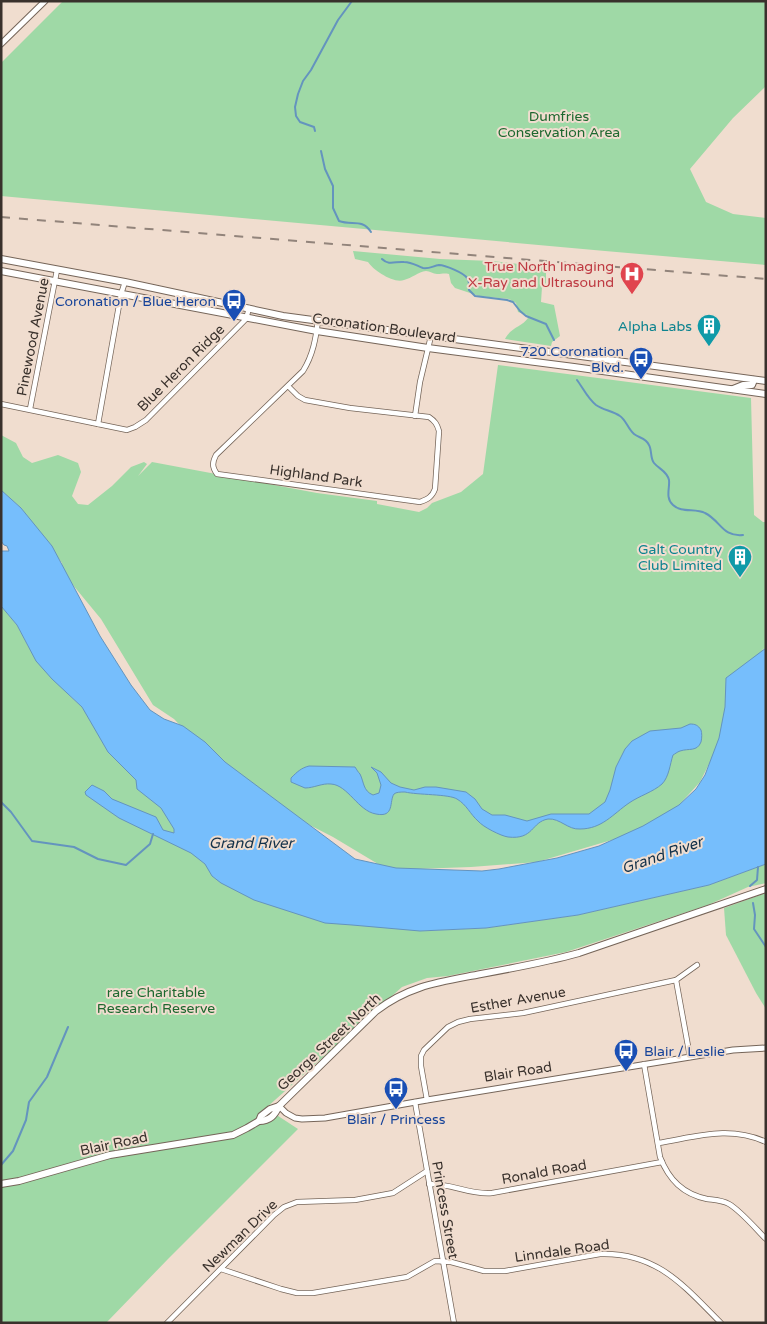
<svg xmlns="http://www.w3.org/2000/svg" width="767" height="1324" viewBox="0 0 767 1324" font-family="'Varela Round',sans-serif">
<rect width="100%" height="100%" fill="#f0ddcf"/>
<g fill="#9fd9a6">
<polygon points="63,1 766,1 766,86 733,118 690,169 706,202 733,214 766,218 766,265 605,251 1,196 1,63"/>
<path d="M353,251L440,259L492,261L545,267L546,273V283L542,287L541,302L554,305L560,336L552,342L551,346L505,339C511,327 522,327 528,318L527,315L518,312L516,303L509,299L479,296L455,288L451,283L449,274C444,273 442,274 437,274C433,274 430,271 426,271C418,272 412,278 404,280C394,284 373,270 368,262L355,259Z"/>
<polygon points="498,365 751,398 754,515 763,522 766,522 766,648 763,649 725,732 700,782 679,805 639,832 537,862 471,867 388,870 333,837 243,791 174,719 153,705 101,619 63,573 62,563 21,508 1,490 1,435 16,443 23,457 32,463 58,455 78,463 81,472 72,496 78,504 88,505 112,486 131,467 144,462 147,464 138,476 152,462 317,493 377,501 377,504 419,512 427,508 432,503 461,492 483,474"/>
<polygon points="1,606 17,625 28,646 70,696 82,707 89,718 420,931 486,928 578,915 709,885 766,864 766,883 748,887 708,905 566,952 448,976 427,978 402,987 266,1108 298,1129 168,1259 106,1323 1,1323"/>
<polygon points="766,893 766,1009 756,993 726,935 724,908"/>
</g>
<g fill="#76befc" stroke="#6494be">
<polygon points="1,490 21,508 52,546 100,636 131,685 150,710 164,719 183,726 205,742 225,762 355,859 396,868 482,871 499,869 557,858 599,846 643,826 679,805 696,789 705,775 719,738 725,707 726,678 766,648 766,864 709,885 578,915 486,928 420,931 352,925 325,923 254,900 221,883 212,876 205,864 191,853 119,818 86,795 85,792 92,785 104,791 112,799 156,817 163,830 174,833 174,829 161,808 137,789 136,780 108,752 82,707 52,679 36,661 17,625 1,606 1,551 9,551 7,546 4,545 1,541"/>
<path d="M690,724C695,724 698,725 701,730C702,733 702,738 701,742C697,752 689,748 680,751C677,752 675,754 673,755C670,764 669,777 662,784C653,792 639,796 629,803C613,814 602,829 580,829C568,830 560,818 548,819C531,822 534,840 508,837C501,836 483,827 478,821C470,814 467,805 457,799C449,794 417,795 405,792C401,792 396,792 394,794C389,801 395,818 376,814C358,811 348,785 331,784C322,783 314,788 305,788L291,782V778C297,772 301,768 309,766L355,767C357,770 358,772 360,774C364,782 363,791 373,795L379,793L381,785L377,773L371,767L381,772L391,783L400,787L414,790L425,787H436L466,792L475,799L482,809L492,815H505L527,821L551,814H589L605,802L610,790L616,767L625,749L632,741L650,731L681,728Z"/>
</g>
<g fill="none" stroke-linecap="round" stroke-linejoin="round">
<g stroke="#6494be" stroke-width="2">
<polyline points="315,131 314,127 300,122 296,116 295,107 298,94 303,81 311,70 338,20 352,1"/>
<path d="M321,151L325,169L333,186V208L339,221C352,226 362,218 371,232"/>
<path d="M382,259C389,266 396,261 404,262C412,262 417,266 423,268C429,269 433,266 439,265C445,265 464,273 467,278C470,281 469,286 469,290L475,296L507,300L513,302L520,311L526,316L546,324L554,340"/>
<path d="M577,380C583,388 588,399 596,405C603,410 613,411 620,416C626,420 628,429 634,434C639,438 646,438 649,445C652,450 650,458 654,463C659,469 667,471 669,480C670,488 665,498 673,505C681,513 696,508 705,513C721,521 722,537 743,535"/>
<polyline points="1,802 11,812 32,841 74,847 98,859 126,865 150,844 153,834"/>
<polyline points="750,886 757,880 758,867"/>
<polyline points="753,903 755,915 754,929 766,947"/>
<polyline points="1,1165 13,1151 26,1120 29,1102 47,1077 68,1027"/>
</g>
<defs>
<g id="minor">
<path d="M288,386L298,396L305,400L350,408L429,417C435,421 437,424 439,431L435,489C432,497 428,499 420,502L217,474C212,467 212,463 216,455L303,371C313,355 316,338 318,320"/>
<polyline points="1,404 127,430 135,427 146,420 246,319 249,308"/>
<polyline points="30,409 57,270"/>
<polyline points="415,416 420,382 431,336"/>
<polyline points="98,424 121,294 125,282"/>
<polyline points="676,980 690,1057"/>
<path d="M644,1064L660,1157C669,1180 683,1194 707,1199C714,1200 722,1200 729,1204C741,1211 756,1229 766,1239"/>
<polyline points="427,1100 421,1066 421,1056 424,1050 448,1027 458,1022 470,1019 523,1013 676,980 697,965"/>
<polyline points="415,1102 454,1323"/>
<path d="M658,1143C696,1137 729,1125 766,1142"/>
<path d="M429,1184C451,1183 469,1195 492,1193L662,1162"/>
<path d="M221,1269L281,1289L297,1293H313L407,1277L435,1261L451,1262L484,1271H505L600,1254C657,1252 684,1286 721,1323"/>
<polyline points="167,1323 274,1215 284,1207 297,1202 355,1200 393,1193 427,1171"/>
</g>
<g id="tertiary">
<polyline points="1,44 45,1"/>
<polyline points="279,1106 286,1113 295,1118 302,1119 325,1118 427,1100 733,1050 766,1048"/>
</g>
<g id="secondary">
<polyline points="1,259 125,282 283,316 766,381"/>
<polyline points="1,271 317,331 428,348 574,367 766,394"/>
<polyline points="733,389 743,385 752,385 754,380"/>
<path d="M259,1121C270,1121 275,1115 279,1106L376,1011C410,985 440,982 481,974C514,968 547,962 579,953L766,889"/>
<polyline points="1,1184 19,1181 110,1155 233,1135 247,1128 259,1121 261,1116 270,1109 279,1106"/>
</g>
</defs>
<use href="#minor" stroke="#756559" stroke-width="6"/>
<use href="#tertiary" stroke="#756559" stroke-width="7"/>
<use href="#secondary" stroke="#756559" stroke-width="8"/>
<use href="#minor" stroke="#fff" stroke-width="4.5"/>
<use href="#tertiary" stroke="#fff" stroke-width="5"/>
<use href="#secondary" stroke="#fff" stroke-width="6"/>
<polyline stroke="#92847b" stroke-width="2" stroke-dasharray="9 9" stroke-linecap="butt" points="1,217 766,279"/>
</g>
<defs>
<symbol id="hospital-pin" viewBox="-11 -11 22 30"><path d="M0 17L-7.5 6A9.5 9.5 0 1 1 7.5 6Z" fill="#e0444e" stroke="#f0ddcf"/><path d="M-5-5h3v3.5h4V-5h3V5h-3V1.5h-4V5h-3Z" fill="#fff"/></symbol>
<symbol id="bus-pin" viewBox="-11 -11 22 30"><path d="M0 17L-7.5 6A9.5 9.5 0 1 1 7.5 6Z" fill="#1a4fb4" stroke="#f0ddcf"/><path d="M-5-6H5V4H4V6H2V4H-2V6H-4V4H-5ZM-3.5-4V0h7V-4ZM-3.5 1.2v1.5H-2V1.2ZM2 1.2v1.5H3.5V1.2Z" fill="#fff"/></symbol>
<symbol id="building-pin" viewBox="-11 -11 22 30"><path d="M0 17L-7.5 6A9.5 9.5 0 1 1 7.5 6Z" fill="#0f9aa8" stroke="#f0ddcf"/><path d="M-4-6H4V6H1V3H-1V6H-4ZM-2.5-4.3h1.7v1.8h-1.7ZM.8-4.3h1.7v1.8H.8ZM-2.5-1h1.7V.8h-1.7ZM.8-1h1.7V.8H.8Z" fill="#fff"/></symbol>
</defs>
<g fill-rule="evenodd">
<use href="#hospital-pin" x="618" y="260" width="28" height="38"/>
<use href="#bus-pin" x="220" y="287" width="28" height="38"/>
<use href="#building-pin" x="695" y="312" width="28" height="38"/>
<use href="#bus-pin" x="627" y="345" width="28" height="38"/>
<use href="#building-pin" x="726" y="543" width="28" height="38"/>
<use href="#bus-pin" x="612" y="1037" width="28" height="38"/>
<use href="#bus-pin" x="382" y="1075" width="28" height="38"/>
</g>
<g text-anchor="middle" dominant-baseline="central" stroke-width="4" stroke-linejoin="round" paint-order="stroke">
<g font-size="14" fill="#1d682f" stroke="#f0ddcf">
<text x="559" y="116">Dumfries<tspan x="559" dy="16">Conservation Area</tspan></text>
<text x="156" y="992">rare Charitable<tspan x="156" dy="16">Research Reserve</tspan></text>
</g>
<g font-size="14" fill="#be3a42" stroke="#f0ddcf" text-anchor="end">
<text x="614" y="266">True North Imaging<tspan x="614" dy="16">X-Ray and Ultrasound</tspan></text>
</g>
<g font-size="14" fill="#164399" stroke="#f0ddcf" text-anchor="end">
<text x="216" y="301">Coronation / Blue Heron</text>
<text x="624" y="351">720 Coronation<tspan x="624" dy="16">Blvd.</tspan></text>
<text x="644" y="1051" text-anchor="start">Blair / Leslie</text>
<text x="396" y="1119" text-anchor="middle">Blair / Princess</text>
</g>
<g font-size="14" fill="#0d838f" stroke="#f0ddcf" text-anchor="end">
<text x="692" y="326">Alpha Labs</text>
<text x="722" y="549">Galt Country<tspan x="722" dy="16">Club Limited</tspan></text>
</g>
<g font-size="14" fill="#39312c" stroke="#f0ddcf">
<text transform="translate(384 328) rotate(8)">Coronation Boulevard</text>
<text transform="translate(33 337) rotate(-79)">Pinewood Avenue</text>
<text transform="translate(181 368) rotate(-45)">Blue Heron Ridge</text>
<text transform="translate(316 476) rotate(8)">Highland Park</text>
<text transform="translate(518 1000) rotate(-10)">Esther Avenue</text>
<text transform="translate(329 1042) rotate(-43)">George Street North</text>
<text transform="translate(518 1072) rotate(-9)">Blair Road</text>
<text transform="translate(114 1144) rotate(-12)">Blair Road</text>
<text transform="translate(544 1172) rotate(-10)">Ronald Road</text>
<text transform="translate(445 1210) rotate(80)">Princess Street</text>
<text transform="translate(240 1236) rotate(-44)">Newman Drive</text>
<text transform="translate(562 1251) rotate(-8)">Linndale Road</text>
</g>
<g font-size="15" font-style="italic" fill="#12314a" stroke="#f0ddcf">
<text x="251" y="843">Grand River</text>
<text transform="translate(662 855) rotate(-19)">Grand River</text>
</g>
</g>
<rect width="767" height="1324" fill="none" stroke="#39312c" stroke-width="5"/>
</svg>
